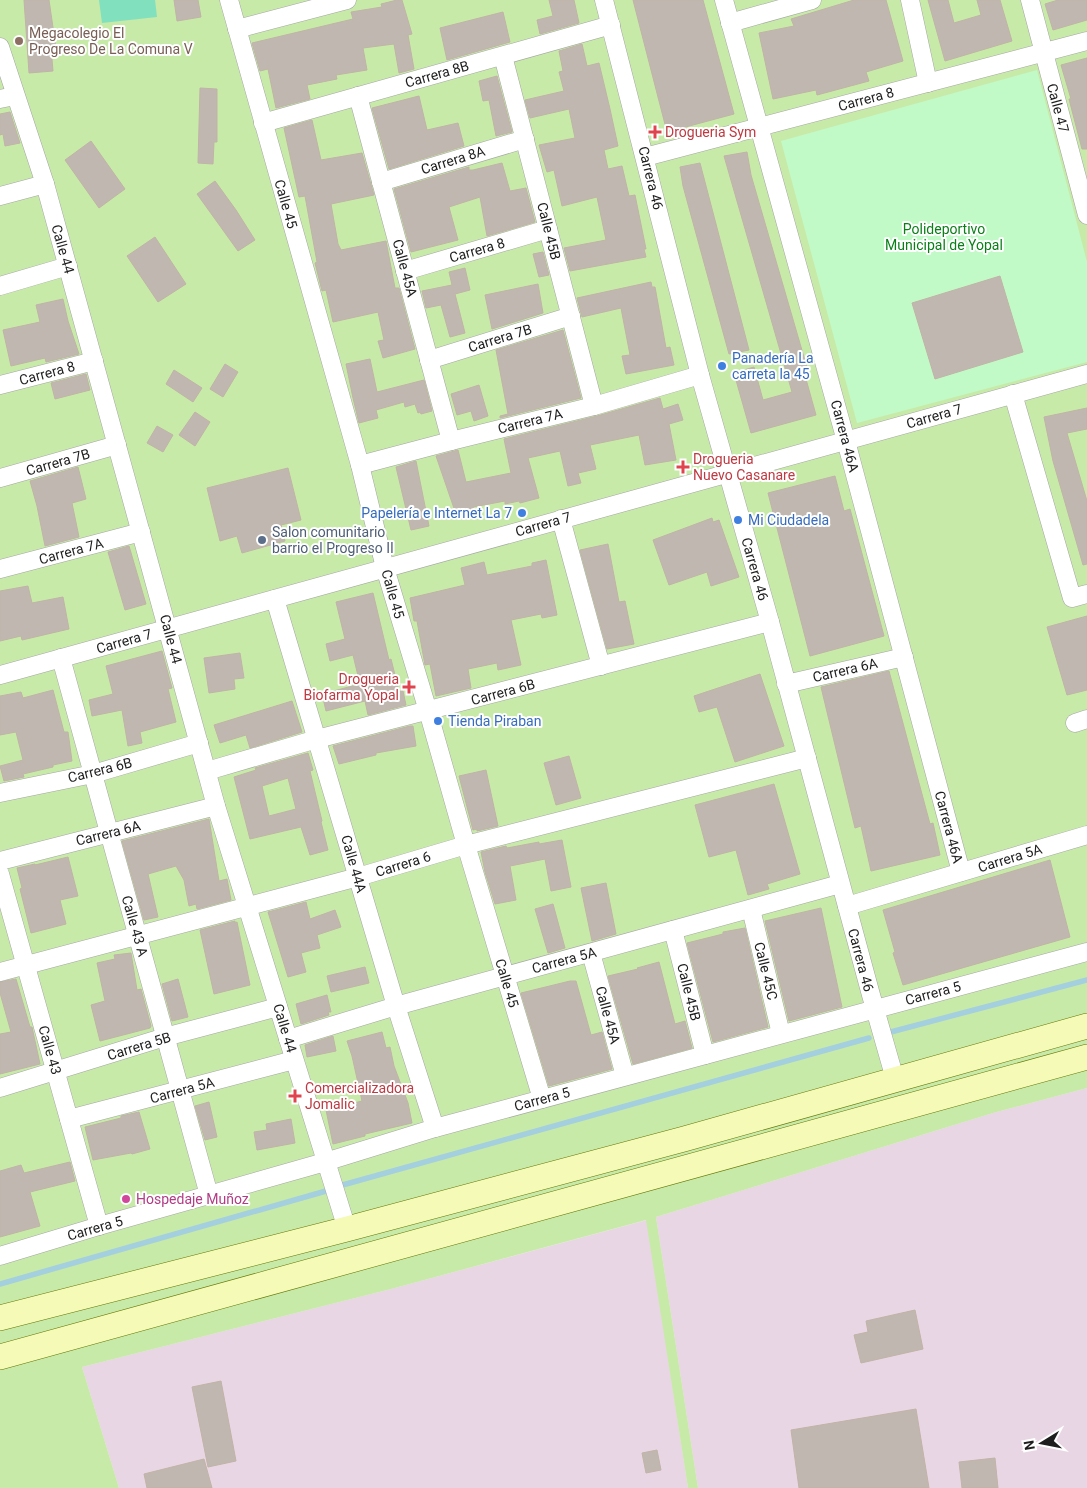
<svg xmlns="http://www.w3.org/2000/svg" width="1087" height="1488" viewBox="0 0 1087 1488" font-family="Roboto,sans-serif">
<rect width="100%" height="100%" fill="#efece4"/>
<g fill="#e9d6e4">
<polygon points="1087,1088 1087,1488 698,1488 656,1217 993,1113"/>
<polygon points="647,1220 688,1488 119,1488 82,1367 391,1289"/>
</g>
<polygon fill="#c7eaa9" points="0,0 1087,0 1087,1088 993,1113 656,1217 698,1488 688,1488 646,1220 391,1289 82,1367 119,1488 0,1488"/>
<polygon fill="#c1fac7" points="1037,70 1087,262 1087,362 857,423 781,141"/>
<polygon fill="#81e0be" points="99,0 155,0 157,17 102,23"/>
<g fill="none" stroke-linecap="round" stroke-linejoin="round">
<g stroke="#a4cfde" stroke-width="5.5">
<polyline points="887,1033 1087,980"/>
<polyline points="339,1186 869,1038"/>
<polyline points="0,1284 326,1191"/>
</g>
</g>
<g fill="#c0b8b0" stroke="#c1b3a6" fill-rule="evenodd">
<polygon points="24,0 49,0 56,48 51,48 53,71 29,73"/>
<polygon points="174,0 198,0 201,17 177,21"/>
<polygon points="397,0 402,0 412,34 408,35 414,69 399,73 394,44 363,48 367,70 336,75 337,79 307,85 310,99 276,108 268,69 260,71 252,43 353,19 351,12 382,7 381,4"/>
<polygon points="549,0 574,0 579,23 540,34 537,20 553,16"/>
<polygon points="633,0 703,0 734,114 667,132"/>
<polygon points="854,0 886,0 903,61 866,72 869,81 817,95 816,90 773,99 759,33 794,26 791,19"/>
<polygon points="928,0 948,0 954,23 981,15 977,0 1000,0 1012,41 945,61"/>
<polygon points="1058,0 1087,0 1087,20 1053,30 1045,4"/>
<polygon points="503,12 510,42 447,60 440,28"/>
<polygon points="582,44 587,66 599,63 610,109 618,146 604,150 608,169 622,166 629,196 635,195 646,249 644,249 646,257 570,271 564,248 606,240 597,197 562,206 554,170 547,172 539,145 575,138 569,109 530,118 525,100 564,91 559,72 563,71 559,51"/>
<polygon points="1087,58 1087,149 1082,149 1069,99 1071,99 1061,65"/>
<polygon points="497,76 512,132 496,136 489,100 483,101 479,81"/>
<polygon points="200,88 217,89 217,142 214,142 213,164 198,163"/>
<polygon points="419,96 427,130 458,123 464,146 389,169 372,108"/>
<polygon points="10,112 20,143 5,146 3,134 0,135 0,114"/>
<polygon points="312,120 321,160 362,153 374,195 331,204 338,244 341,250 386,241 395,288 399,288 415,349 383,358 378,341 384,340 378,312 333,322 326,290 322,291 315,263 317,262 305,196 299,197 284,128"/>
<polygon points="91,141 125,189 99,208 65,160"/>
<polygon points="747,152 751,175 808,371 804,372 816,415 751,433 734,373 754,367 763,400 792,392 724,156"/>
<polygon points="502,163 510,191 526,188 535,222 487,236 480,197 449,207 458,240 411,252 394,189 469,167 469,170 473,170"/>
<polygon points="700,163 749,350 729,354 683,186 680,167"/>
<polygon points="215,181 236,210 255,240 238,251 197,194"/>
<polygon points="155,237 186,284 158,302 127,256"/>
<polygon points="543,252 549,275 539,277 533,254"/>
<polygon points="465,268 470,290 455,294 465,333 450,337 441,305 426,308 422,291 452,285 449,272"/>
<polygon points="1000,276 1023,352 935,379 912,303"/>
<polygon points="651,282 652,287 655,287 666,348 670,347 674,365 626,374 622,356 630,355 621,308 582,317 577,298"/>
<polygon points="538,284 543,313 492,329 485,295"/>
<polygon points="63,299 68,321 79,354 46,362 45,358 11,366 3,330 40,322 36,305"/>
<polygon points="563,330 581,398 500,418 500,416 508,414 496,350"/>
<polygon points="370,359 377,392 424,380 432,411 421,414 420,412 418,413 415,404 405,407 404,402 376,410 378,418 359,423 353,398 346,364"/>
<polygon points="225,364 238,372 223,397 210,389"/>
<polygon points="174,370 202,388 193,402 166,384"/>
<polygon points="86,374 90,390 55,399 51,383"/>
<polygon points="479,385 488,416 474,421 471,411 457,415 451,394"/>
<polygon points="660,398 663,409 678,404 683,420 669,424 676,460 645,465 639,435 590,445 596,469 578,473 581,483 568,486 560,451 528,458 539,498 520,503 519,501 505,504 505,501 473,507 475,511 457,517 436,456 458,450 466,482 511,473 504,439 597,416"/>
<polygon points="1087,408 1087,429 1067,433 1087,501 1087,564 1083,565 1053,461 1044,417"/>
<polygon points="195,412 210,422 195,446 179,435"/>
<polygon points="157,426 173,435 163,452 147,443"/>
<polygon points="416,461 429,526 411,530 396,467"/>
<polygon points="78,467 86,499 72,503 79,537 45,546 37,506 30,481"/>
<polygon points="288,468 301,520 281,525 285,541 242,553 237,536 220,541 207,488"/>
<polygon points="835,476 844,511 850,509 884,636 810,656 768,493"/>
<polygon points="712,518 713,522 719,520 739,577 711,586 707,572 669,585 653,540"/>
<polygon points="608,544 619,602 625,601 634,644 607,649 580,550"/>
<polygon points="129,546 146,604 125,610 108,552"/>
<polygon points="546,560 557,615 542,618 541,614 511,620 521,665 498,670 497,663 468,669 471,688 436,696 430,664 425,665 417,621 414,621 410,598 465,585 461,568 484,562 487,575 532,566 532,563"/>
<polygon points="28,586 32,603 63,597 69,629 22,640 21,636 0,641 0,591"/>
<polygon points="373,593 389,660 391,659 399,691 403,691 406,705 368,715 365,701 326,711 322,694 360,684 353,655 330,661 326,644 345,639 336,602"/>
<polygon points="1087,616 1087,690 1067,695 1047,627"/>
<polygon points="162,651 172,688 168,689 176,722 140,732 142,743 128,746 122,710 92,716 89,700 113,694 106,666"/>
<polygon points="240,653 244,678 234,679 235,689 209,693 204,658"/>
<polygon points="889,671 930,824 933,823 940,855 871,871 861,826 855,828 821,687"/>
<polygon points="760,674 784,746 735,762 717,707 699,712 694,696"/>
<polygon points="53,690 64,732 68,732 72,761 53,765 53,767 23,774 24,777 4,781 0,766 23,760 16,732 0,735 0,696 21,692 23,698"/>
<polygon points="292,701 302,732 250,748 246,735 220,743 214,725"/>
<polygon points="410,726 413,726 416,746 376,753 376,755 339,764 333,746"/>
<path d="M308,753L313,770L310,771L322,821L321,822L328,850L310,855L301,827L250,839L234,777L256,770L255,768ZM288,778L296,809L269,816L262,786Z"/>
<polygon points="569,756 581,798 556,805 544,763"/>
<polygon points="486,770 498,826 477,831 477,829 473,830 459,776"/>
<polygon points="774,784 800,874 767,884 769,889 748,895 736,850 709,857 695,805"/>
<polygon points="209,819 219,881 227,879 231,900 197,909 196,904 189,906 184,880 176,866 148,874 158,917 144,920 122,841"/>
<polygon points="562,840 571,887 551,891 545,859 510,866 516,900 495,904 485,872 481,852 506,846 507,848 539,842 539,844"/>
<polygon points="68,857 78,896 60,900 66,924 31,933 20,889 22,888 17,868 35,864 35,865"/>
<polygon points="1050,860 1070,937 903,985 893,953 895,952 883,910"/>
<polygon points="606,883 616,934 592,941 581,888"/>
<polygon points="306,902 310,919 335,910 341,927 317,935 320,948 301,953 306,972 288,977 268,912"/>
<polygon points="553,904 565,948 548,953 535,909"/>
<polygon points="821,908 842,1007 789,1021 765,921"/>
<polygon points="235,921 235,923 237,922 250,985 214,994 200,930"/>
<polygon points="745,928 768,1027 713,1042 687,943 723,934 723,932"/>
<polygon points="131,953 137,990 141,989 151,1026 150,1028 100,1041 91,1005 105,1001 97,963 115,959 114,955"/>
<polygon points="659,962 675,1024 685,1021 692,1048 633,1064 608,976 638,969 637,968"/>
<polygon points="365,967 369,983 331,992 327,976"/>
<polygon points="16,979 30,1027 32,1027 40,1064 0,1074 0,1034 11,1032 0,993 0,982"/>
<polygon points="178,979 188,1017 172,1021 162,984"/>
<polygon points="570,981 576,981 591,1035 602,1032 612,1069 549,1086 521,993"/>
<polygon points="327,995 331,1012 328,1012 329,1015 301,1024 296,1004"/>
<polygon points="382,1032 386,1048 390,1047 394,1066 408,1103 412,1123 365,1134 365,1136 333,1144 326,1110 362,1101 352,1056 347,1041"/>
<polygon points="333,1036 336,1051 307,1057 305,1045"/>
<polygon points="209,1102 217,1137 205,1140 195,1106"/>
<polygon points="139,1112 150,1149 132,1154 131,1153 93,1160 85,1127 121,1118 121,1116"/>
<polygon points="291,1119 295,1143 257,1150 254,1132 267,1130 266,1124"/>
<polygon points="70,1162 75,1181 30,1192 40,1226 0,1237 0,1171 21,1165 24,1173"/>
<polygon points="915,1310 923,1349 861,1363 854,1335 868,1332 866,1321"/>
<polygon points="221,1381 236,1461 208,1467 192,1387"/>
<polygon points="916,1409 929,1488 799,1488 791,1430"/>
<polygon points="657,1450 661,1470 646,1473 642,1453"/>
<polygon points="995,1458 998,1488 962,1488 959,1462"/>
<polygon points="204,1459 212,1488 147,1488 144,1474"/>
</g>
<g fill="none" stroke-linecap="round" stroke-linejoin="round">
<defs>
<g id="street">
<polyline points="229,0 360,465 385,568 428,711 466,845 542,1099"/>
<polyline points="604,0 700,375 770,622 871,995 895,1079"/>
<polyline points="724,0 846,441 961,872"/>
<polyline points="910,0 928,83"/>
<polyline points="1030,0 1087,215"/>
<polyline points="730,23 812,0"/>
<polyline points="237,29 347,0"/>
<polyline points="0,47 45,184 216,806 347,1229"/>
<polyline points="503,56 594,406"/>
<polyline points="358,96 451,441"/>
<polyline points="0,99 15,96"/>
<polyline points="263,123 611,25"/>
<polyline points="645,157 1087,41"/>
<polyline points="381,182 525,139"/>
<polyline points="0,196 45,184"/>
<polyline points="405,271 548,229"/>
<polyline points="0,286 68,266"/>
<polyline points="429,360 571,316"/>
<polyline points="0,385 94,361"/>
<polyline points="1013,394 1072,598 1087,594"/>
<polyline points="360,465 451,441 594,406 700,375"/>
<polyline points="0,478 117,445"/>
<polyline points="561,519 601,666"/>
<polyline points="0,569 141,532"/>
<polyline points="275,599 396,1006 435,1128"/>
<polyline points="61,658 209,1195"/>
<polyline points="0,675 1087,374"/>
<polyline points="786,684 904,657"/>
<polyline points="1075,723 1087,719"/>
<polyline points="207,771 317,739 770,622"/>
<polyline points="0,793 93,774 199,743"/>
<polyline points="0,861 216,806"/>
<polyline points="0,874 99,1226"/>
<polyline points="847,906 1087,835"/>
<polyline points="751,909 781,1034"/>
<polyline points="673,930 705,1055"/>
<polyline points="591,953 625,1076"/>
<polyline points="0,972 358,877 466,845 807,758"/>
<polyline points="288,1039 396,1006 840,884"/>
<polyline points="0,1088 165,1037 278,1007"/>
<polyline points="69,1119 294,1060"/>
<polyline points="0,1256 99,1226 325,1162 435,1128 1087,952"/>
</g>
<g id="secondary">
<polyline points="0,1318 347,1229 684,1139 1087,1026"/>
<polyline points="0,1357 1087,1057"/>
</g>
</defs>
<use href="#street" stroke="#a5a5a5" stroke-width="19"/>
<use href="#secondary" stroke="#677703" stroke-width="26"/>
<use href="#street" stroke="#fff" stroke-width="18"/>
<use href="#secondary" stroke="#f5fab7" stroke-width="25"/>
</g>
<circle fill="#8d6e63" stroke="#fff" stroke-width="2" cx="19" cy="41" r="5"/>
<g fill="#e0444e" stroke="#fff" stroke-width="2">
<path d="M652.5 124.5h5v5h5v5h-5v5h-5v-5h-5v-5h5z"/>
<path d="M680.5 459.5h5v5h5v5h-5v5h-5v-5h-5v-5h5z"/>
<path d="M406.5 679.5h5v5h5v5h-5v5h-5v-5h-5v-5h5z"/>
<path d="M292.5 1088.5h5v5h5v5h-5v5h-5v-5h-5v-5h5z"/>
</g>
<g fill="#3f7fe0" stroke="#fff" stroke-width="2">
<circle cx="722" cy="366" r="5"/>
<circle cx="522" cy="513" r="5"/>
<circle cx="738" cy="520" r="5"/>
<circle cx="438" cy="721" r="5"/>
</g>
<circle fill="#5c6f8a" stroke="#fff" stroke-width="2" cx="262" cy="540" r="5"/>
<circle fill="#d1479c" stroke="#fff" stroke-width="2" cx="126" cy="1199" r="5"/>
<g text-anchor="middle" dominant-baseline="central" stroke-width="4" stroke-linejoin="round" paint-order="stroke">
<g font-size="14" fill="#785e54" stroke="#fff" text-anchor="start">
<text x="29" y="33">Megacolegio El<tspan x="29" dy="16">Progreso De La Comuna V</tspan></text>
</g>
<g font-size="14" fill="#1e1e1e" stroke="#fff">
<text transform="translate(437 74) rotate(-16)">Carrera 8B</text>
<text transform="translate(866 99) rotate(-15)">Carrera 8</text>
<text transform="translate(1058 108) rotate(75)">Calle 47</text>
<text transform="translate(453 160) rotate(-17)">Carrera 8A</text>
<text transform="translate(651 178) rotate(76)">Carrera 46</text>
<text transform="translate(286 204) rotate(74)">Calle 45</text>
<text transform="translate(549 231) rotate(76)">Calle 45B</text>
<text transform="translate(63 249) rotate(74)">Calle 44</text>
<text transform="translate(477 250) rotate(-16)">Carrera 8</text>
<text transform="translate(405 268) rotate(75)">Calle 45A</text>
<text transform="translate(500 338) rotate(-17)">Carrera 7B</text>
<text transform="translate(47 373) rotate(-15)">Carrera 8</text>
<text transform="translate(934 416) rotate(-16)">Carrera 7</text>
<text transform="translate(530 421) rotate(-14)">Carrera 7A</text>
<text transform="translate(845 436) rotate(75)">Carrera 46A</text>
<text transform="translate(58 462) rotate(-16)">Carrera 7B</text>
<text transform="translate(543 524) rotate(-16)">Carrera 7</text>
<text transform="translate(71 551) rotate(-15)">Carrera 7A</text>
<text transform="translate(755 569) rotate(74)">Carrera 46</text>
<text transform="translate(393 594) rotate(74)">Calle 45</text>
<text transform="translate(171 639) rotate(75)">Calle 44</text>
<text transform="translate(124 641) rotate(-16)">Carrera 7</text>
<text transform="translate(845 670) rotate(-13)">Carrera 6A</text>
<text transform="translate(503 692) rotate(-15)">Carrera 6B</text>
<text transform="translate(100 770) rotate(-14)">Carrera 6B</text>
<text transform="translate(949 827) rotate(75)">Carrera 46A</text>
<text transform="translate(108 833) rotate(-14)">Carrera 6A</text>
<text transform="translate(1010 858) rotate(-17)">Carrera 5A</text>
<text transform="translate(354 864) rotate(74)">Calle 44A</text>
<text transform="translate(403 864) rotate(-17)">Carrera 6</text>
<text transform="translate(135 926) rotate(74)">Calle 43 A</text>
<text transform="translate(564 960) rotate(-15)">Carrera 5A</text>
<text transform="translate(861 960) rotate(75)">Carrera 46</text>
<text transform="translate(766 971) rotate(76)">Calle 45C</text>
<text transform="translate(507 983) rotate(73)">Calle 45</text>
<text transform="translate(689 992) rotate(76)">Calle 45B</text>
<text transform="translate(933 993) rotate(-15)">Carrera 5</text>
<text transform="translate(608 1015) rotate(75)">Calle 45A</text>
<text transform="translate(285 1028) rotate(73)">Calle 44</text>
<text transform="translate(139 1046) rotate(-17)">Carrera 5B</text>
<text transform="translate(50 1050) rotate(74)">Calle 43</text>
<text transform="translate(182 1090) rotate(-15)">Carrera 5A</text>
<text transform="translate(542 1099) rotate(-15)">Carrera 5</text>
<text transform="translate(95 1228) rotate(-16)">Carrera 5</text>
</g>
<g font-size="14" fill="#be3a42" stroke="#fff" text-anchor="start">
<text x="665" y="132">Drogueria Sym</text>
<text x="693" y="459">Drogueria<tspan x="693" dy="16">Nuevo Casanare</tspan></text>
<text x="399" y="679" text-anchor="end">Drogueria<tspan x="399" dy="16">Biofarma Yopal</tspan></text>
<text x="305" y="1088">Comercializadora<tspan x="305" dy="16">Jomalic</tspan></text>
</g>
<g font-size="14" fill="#0a7f18" stroke="#fff">
<text x="944" y="229">Polideportivo<tspan x="944" dy="16">Municipal de Yopal</tspan></text>
</g>
<g font-size="14" fill="#366cbe" stroke="#fff" text-anchor="start">
<text x="732" y="358">Panadería La<tspan x="732" dy="16">carreta la 45</tspan></text>
<text x="512" y="513" text-anchor="end">Papelería e Internet La 7</text>
<text x="748" y="520">Mi Ciudadela</text>
<text x="448" y="721">Tienda Piraban</text>
</g>
<g font-size="14" fill="#4e5e75" stroke="#fff" text-anchor="start">
<text x="272" y="532">Salon comunitario<tspan x="272" dy="16">barrio el Progreso II</tspan></text>
</g>
<g font-size="14" fill="#b23c85" stroke="#fff" text-anchor="start">
<text x="136" y="1199">Hospedaje Muñoz</text>
</g>
</g>
<g transform="translate(1042 1443) rotate(260)" stroke="#ffffff" stroke-width="4" paint-order="stroke">
<path d="M0-4L9 19L0 12L-9 19Z" fill="#1e1e1e"/>
<text y="-8" font-size="14" font-weight="bold" text-anchor="middle" fill="#1e1e1e">N</text>
</g>
</svg>
